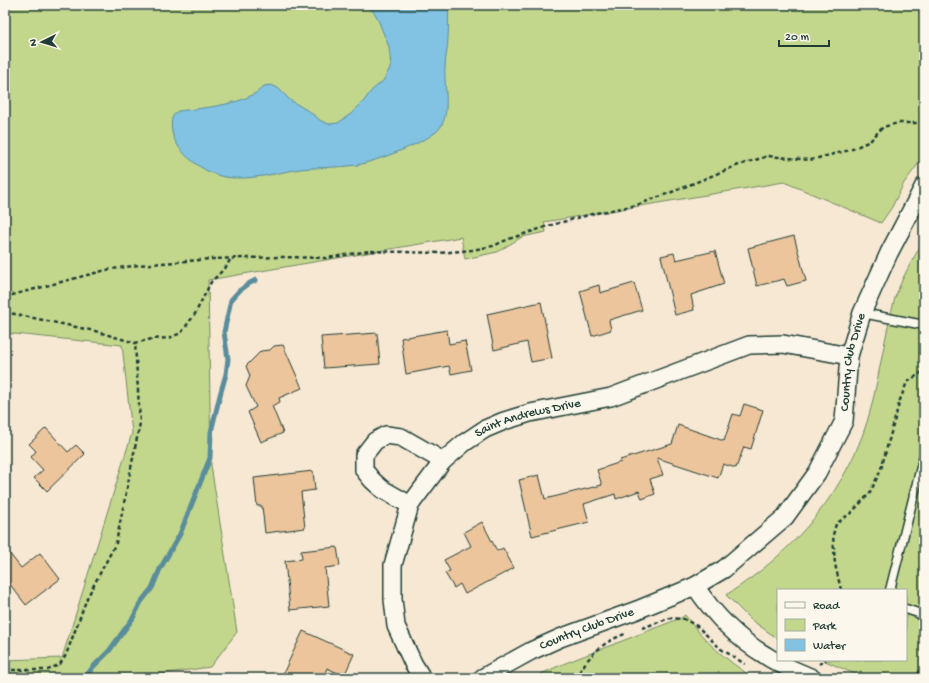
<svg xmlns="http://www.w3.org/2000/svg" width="929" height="683" viewBox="0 0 929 683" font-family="'Gochi Hand',sans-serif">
<rect width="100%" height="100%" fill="#f7e8d4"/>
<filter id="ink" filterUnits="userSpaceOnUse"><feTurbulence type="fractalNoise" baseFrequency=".025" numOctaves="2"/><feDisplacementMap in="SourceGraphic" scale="8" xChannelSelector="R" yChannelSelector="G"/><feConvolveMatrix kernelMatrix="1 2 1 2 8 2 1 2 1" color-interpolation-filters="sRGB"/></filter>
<g filter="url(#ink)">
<g fill="#c3d78c" stroke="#718a60">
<polygon points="5,5 924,5 924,156 904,183 892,207 881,223 784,182 544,222 546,232 522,237 497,252 465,259 461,237 208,280 211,465 237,632 210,667 132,678 5,678 5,660 62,658 132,433 122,345 5,333"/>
<path d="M924,241V678H864L823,660H906V590H778V639L750,619L726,595C794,553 851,487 871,408C880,372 885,334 895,298C902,278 912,259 924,241Z"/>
<path d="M685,615C704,641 727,661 754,678H532L563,664L681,618Z"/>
</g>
<path fill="#82c2e2" stroke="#5a8d9c" d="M367,5H449C448,16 449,27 448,38C448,48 445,58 445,68C444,87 451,112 440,128C431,141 374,162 357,165C338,168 319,167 300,169C276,173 250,181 225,177C205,174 176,153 172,132C171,124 170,116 178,111C202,108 248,105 264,86L271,85L278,88L290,100L310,112L321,121L329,124L338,123L352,113L363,102L372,90L383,81L391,66L389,47L376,15Z"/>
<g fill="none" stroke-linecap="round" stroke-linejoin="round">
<polyline stroke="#5a8d9c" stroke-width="5" points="85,678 93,667 109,651 133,618 141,602 152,588 160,569 180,534 210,458 211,432 220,395 226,374 228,359 224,332 231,300 239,291 250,283 256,280"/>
</g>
<g fill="#edc59d" stroke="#1f3d34">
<polygon points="794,236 806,281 787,286 784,279 757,286 748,248"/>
<polygon points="715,251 724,284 691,295 694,310 675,315 661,256 674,253 676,260"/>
<polygon points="634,283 642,310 609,320 611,330 592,336 580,291 599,285 600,293"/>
<polygon points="541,302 552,358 531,362 527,342 494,350 487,314"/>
<polygon points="447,330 449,344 465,341 471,370 451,374 449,366 406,374 401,338"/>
<polygon points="377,333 380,364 324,368 321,337"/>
<polygon points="283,345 302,388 279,398 280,402 272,406 283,433 261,442 248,412 256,407 246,386 250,376 246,366 261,351 270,350 274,346"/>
<polygon points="744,404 763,410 751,449 744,447 736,468 723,464 718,478 657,458 663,475 650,479 655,494 642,499 639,491 616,499 615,494 584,504 589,522 532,536 519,480 539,475 545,499 602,485 597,470 621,462 620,460 672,444 678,425 724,441 733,414 740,416"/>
<polygon points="46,428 68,452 76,445 85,454 47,491 34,478 43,470 31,457 36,451 29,444"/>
<polygon points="313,471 315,490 301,492 305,528 265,533 262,506 257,506 254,478"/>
<polygon points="482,522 497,551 503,548 514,568 465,594 460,584 454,588 445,573 450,571 444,560 471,546 464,532"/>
<polygon points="337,547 340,566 325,568 329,606 290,610 285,561 302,559 301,551"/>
<polygon points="5,548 21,568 40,553 60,579 26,605 5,578"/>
<polygon points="303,631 354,654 344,676 327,668 323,678 281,678"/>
</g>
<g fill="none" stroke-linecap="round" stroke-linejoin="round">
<defs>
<g id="lane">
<polyline points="862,313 924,325"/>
<polyline points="890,590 924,455"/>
<polyline points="906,609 918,613 924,618"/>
<polyline points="921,678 924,672"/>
</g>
<g id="street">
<polyline points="410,505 382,489 372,480 364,470 364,455 375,441 386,435 401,437 443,461"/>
<path d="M695,586C713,613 736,638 765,655C779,665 797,671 812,678"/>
<path id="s1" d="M422,678L413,663L396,626L393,599V565L410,505L443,461L464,443L485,429L504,421L530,413L611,397L749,345L783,344L849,356"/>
<path id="s2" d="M482,678L531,651L560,638L637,610L695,586L724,569L785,517L817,473L844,421L849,356L862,313L889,253L924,186"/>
</g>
</defs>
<use href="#lane" stroke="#1f3d34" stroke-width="11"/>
<use href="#street" stroke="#1f3d34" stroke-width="20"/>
<g stroke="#1f3d34" stroke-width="2.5" stroke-dasharray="4 3" stroke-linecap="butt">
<polyline points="5,297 106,270 139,265 211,259 282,257 327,258 369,251 439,253 472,250 493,246 509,239 548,226 592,214 637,205 672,192 736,166 768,156 810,160 850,150 870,141 883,127 898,123 924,123"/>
<polyline points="5,312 95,331 135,343 152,339 169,338 181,333 195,314 211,282 226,267 231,258"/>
<polyline points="841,590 835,564 833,535 836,524 852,512 870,493 881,469 900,400 907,382 924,371"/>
<polyline points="642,628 670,618 684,619 697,626 721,649 745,664"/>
<polyline points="819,664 826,660"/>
<polyline points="5,670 48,670 60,664 66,655 87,598 116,543 140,423 135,343"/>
<path d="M576,678C588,656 601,643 625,634"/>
</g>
<use href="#lane" stroke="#fbf7ec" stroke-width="8"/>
<use href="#street" stroke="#fbf7ec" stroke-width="17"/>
</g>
</g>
<g text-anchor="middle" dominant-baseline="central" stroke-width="3.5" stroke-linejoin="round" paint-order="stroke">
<g font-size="13" fill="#1f3d34" stroke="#fbf7ec">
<text stroke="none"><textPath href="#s2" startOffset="519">Country Club Drive</textPath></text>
<text stroke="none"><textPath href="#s1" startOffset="334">Saint Andrews Drive</textPath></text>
<text stroke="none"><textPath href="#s2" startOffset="116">Country Club Drive</textPath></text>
</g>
</g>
<rect width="929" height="683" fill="none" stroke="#fbf7ec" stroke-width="20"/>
<rect x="10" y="10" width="909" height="663" fill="none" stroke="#1f3d34" stroke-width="1.5" filter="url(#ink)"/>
<rect x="777" y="589" width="130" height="72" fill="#fbf7ec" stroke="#a3ada2"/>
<rect x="785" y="602" width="20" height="6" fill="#fbf7ec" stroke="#a3ada2"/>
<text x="813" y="609" font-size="12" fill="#1f3d34">Road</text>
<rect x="785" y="619" width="20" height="12" fill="#c3d78c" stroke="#a3ada2"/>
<text x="813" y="629" font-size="12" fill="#1f3d34">Park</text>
<rect x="785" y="639" width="20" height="12" fill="#82c2e2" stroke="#a3ada2"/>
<text x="813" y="649" font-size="12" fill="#1f3d34">Water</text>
<g transform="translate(42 42) rotate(265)" stroke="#fbf7ec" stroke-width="3" paint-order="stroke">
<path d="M0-3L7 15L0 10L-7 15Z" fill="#1f3d34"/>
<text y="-6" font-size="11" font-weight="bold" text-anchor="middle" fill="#1f3d34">N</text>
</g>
<path d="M779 40v6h50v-6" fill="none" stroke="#1f3d34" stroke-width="2"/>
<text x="785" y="40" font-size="12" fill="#1f3d34" stroke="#fbf7ec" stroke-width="3" paint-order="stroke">20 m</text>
</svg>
